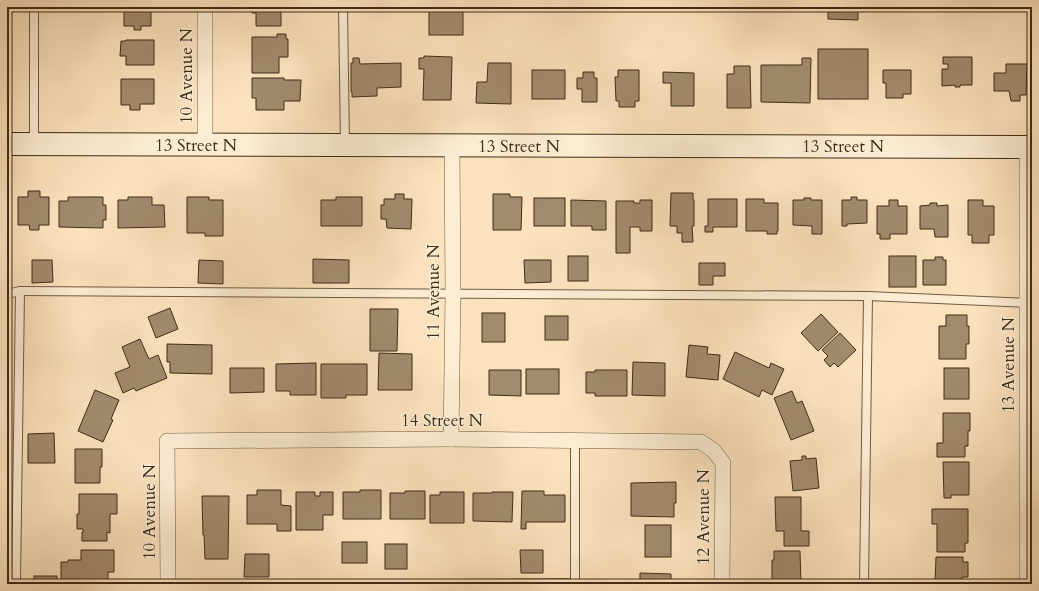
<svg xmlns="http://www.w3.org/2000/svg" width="1039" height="591" viewBox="0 0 1039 591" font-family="Cardo,serif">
<rect width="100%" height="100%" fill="#fbe2bd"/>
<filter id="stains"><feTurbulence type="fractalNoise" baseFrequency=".005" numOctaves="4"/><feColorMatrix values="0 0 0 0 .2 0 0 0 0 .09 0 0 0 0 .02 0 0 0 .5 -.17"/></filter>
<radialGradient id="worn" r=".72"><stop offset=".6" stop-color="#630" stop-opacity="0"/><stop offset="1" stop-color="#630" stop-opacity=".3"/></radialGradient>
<g fill="#a18b6d" stroke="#3f2d16">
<polygon points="124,7 155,7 155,10 151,10 151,26 141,26 141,30 134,30 134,26 124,26"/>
<polygon points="252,7 281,7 281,26 256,26 256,13 252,13"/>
<rect x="429" y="7" width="34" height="28"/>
<polygon points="828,7 858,7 858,20 828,19"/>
<polygon points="277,34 286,34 286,39 288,39 288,57 279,57 279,73 252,73 252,37 277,37"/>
<polygon points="126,40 154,40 154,65 126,65 126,56 120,56 121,41 126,41"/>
<rect x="818" y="49" width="50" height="50"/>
<polygon points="424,56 452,57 451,100 423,100 424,69 419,69 419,58 424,58"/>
<polygon points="943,57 972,57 972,85 960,85 960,87 955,87 955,85 942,86 942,69 948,69 948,64 943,64"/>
<polygon points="353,58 359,58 360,64 401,63 401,87 377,88 377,96 352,97 352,92 351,92 351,63 353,63"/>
<polygon points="802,58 811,58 810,103 761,102 761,65 802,65"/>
<polygon points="488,63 511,63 511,104 476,103 477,82 487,82"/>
<polygon points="1006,64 1027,64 1026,95 1020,95 1020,101 1011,101 1009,91 994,91 994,73 1006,73"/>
<polygon points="734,66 750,66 751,108 727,108 727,74 734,74"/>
<rect x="532" y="70" width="33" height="29"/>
<polygon points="618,70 639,70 639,101 635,101 635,107 619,107 619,101 616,101 615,77 618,77"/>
<polygon points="883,70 911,70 911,94 903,94 903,98 886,98 886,83 883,83"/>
<polygon points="583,72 594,72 594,78 597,78 597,102 582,102 582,89 577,89 577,78 583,78"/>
<polygon points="663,72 694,73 694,106 671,106 671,83 663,83"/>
<polygon points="252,78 284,78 284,80 301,80 300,101 284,101 284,110 256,110 256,98 252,98"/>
<polygon points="121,79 154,79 154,104 140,104 140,110 130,110 130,105 121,105"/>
<polygon points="28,191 40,191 40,197 49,197 49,225 39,225 39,230 30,230 29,225 18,225 18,197 28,197"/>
<polygon points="671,193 693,193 693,200 694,200 694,226 692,226 693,242 682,242 682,233 677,233 677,226 670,226"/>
<polygon points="395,194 404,194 404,199 412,199 411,229 387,228 386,219 381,219 381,205 384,205 384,199 395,199"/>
<polygon points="493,194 510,194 510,197 522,197 521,230 493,230"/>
<polygon points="68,197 103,197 103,205 106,205 106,220 103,220 103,228 59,227 59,201 68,201"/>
<polygon points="128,197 152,197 152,205 164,205 165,227 118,228 118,200 128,200"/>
<polygon points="187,197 209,197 209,200 223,200 223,236 205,236 205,233 187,233"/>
<polygon points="336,197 362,197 362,226 321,226 321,200 336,200"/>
<polygon points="851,197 857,197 857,200 867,200 867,223 847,224 847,226 842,226 842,200 851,200"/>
<rect x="534" y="198" width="31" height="28"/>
<polygon points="804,198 811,198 811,200 822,200 822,234 812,234 812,226 793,225 793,200 804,200"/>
<polygon points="708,199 737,199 737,227 713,227 713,232 705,232 705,226 708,226"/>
<polygon points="746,199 764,199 764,203 778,203 778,231 777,231 777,234 767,234 767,231 746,231"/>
<polygon points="571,200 606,201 606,230 592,230 592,226 571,226"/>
<polygon points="640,200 652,200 652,231 640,231 640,227 630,227 630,253 616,253 616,201 634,201 634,203 640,203"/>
<polygon points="889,200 898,200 898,206 907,206 907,234 890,234 890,239 880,239 880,234 877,234 877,206 889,206"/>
<polygon points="968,200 983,200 983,206 994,206 994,235 989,235 989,243 972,243 972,235 968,235"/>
<polygon points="930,203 937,203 937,206 948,205 948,237 935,237 934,229 920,229 920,206 930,205"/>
<rect x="568" y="256" width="20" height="25"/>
<rect x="889" y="256" width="27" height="31"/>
<polygon points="935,257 943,257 943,260 946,260 946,285 923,285 923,260 935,260"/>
<polygon points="313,259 349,260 349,283 313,283"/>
<polygon points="32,260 52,260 53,282 32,283"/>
<polygon points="199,260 223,261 223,284 198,283"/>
<polygon points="524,260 551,260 551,282 525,283"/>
<polygon points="699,263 725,263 725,276 713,276 713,285 699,285"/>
<polygon points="170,308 178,329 156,338 148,317"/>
<polygon points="370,309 398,309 397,351 370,351"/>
<rect x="482" y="313" width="23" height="29"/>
<polygon points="821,314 838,332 818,351 801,333"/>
<polygon points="946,315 967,315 967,326 969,326 969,344 966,344 966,359 939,359 939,326 946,326"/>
<rect x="545" y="316" width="23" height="24"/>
<polygon points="840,333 856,350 838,367 834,363 830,367 824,360 828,356 822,350"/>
<polygon points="140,339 149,359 158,355 167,378 136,391 134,388 123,393 115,373 130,367 122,347"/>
<polygon points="167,344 212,345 212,374 170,373 170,362 167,362"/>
<polygon points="689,345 708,347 707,354 720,355 718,380 686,377"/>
<polygon points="735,352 769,368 771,363 784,369 772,395 762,390 759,397 723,379"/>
<polygon points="379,353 412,354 412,390 378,390"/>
<polygon points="633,362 665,363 665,396 632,395"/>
<polygon points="316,363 316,395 290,395 290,391 276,391 276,364"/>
<polygon points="321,364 367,364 367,395 346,395 346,398 321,398"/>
<polygon points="230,368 264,368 264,392 230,393"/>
<rect x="944" y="368" width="25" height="31"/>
<rect x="526" y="369" width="33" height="25"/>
<polygon points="489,370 521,370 521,396 489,395"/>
<polygon points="595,370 627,370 627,396 595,396 595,393 586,393 586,372 595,372"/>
<polygon points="95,390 119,400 111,419 113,420 103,442 78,431"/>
<polygon points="792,391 797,403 802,401 814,431 791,440 774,398"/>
<polygon points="943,413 970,413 970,431 968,431 968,446 965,446 965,457 937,457 937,443 943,443"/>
<polygon points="54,433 55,463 28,463 28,434"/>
<polygon points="75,449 102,449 102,467 100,467 100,483 75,483"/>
<polygon points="802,456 806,456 806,459 816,458 819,488 793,491 790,461 802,460"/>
<polygon points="943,462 969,462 969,495 951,495 951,498 944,498"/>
<polygon points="676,482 676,503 674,503 674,517 631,516 631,483"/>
<polygon points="257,490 281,490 281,505 291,506 291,531 277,531 277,524 247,524 247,495 257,495"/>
<polygon points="360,490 381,490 381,519 343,519 343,492 360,492"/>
<polygon points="405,491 425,491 425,519 390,519 390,493 405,493"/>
<polygon points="522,491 544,491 544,495 565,495 565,522 526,522 526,529 521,529"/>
<polygon points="296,492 315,492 315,496 320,496 320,492 333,492 333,515 323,515 323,530 296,530"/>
<polygon points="440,492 464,492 464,523 430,523 430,495 440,495"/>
<polygon points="492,492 513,492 512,522 473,521 473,493 492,493"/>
<polygon points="79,494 117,494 117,514 110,514 110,533 107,532 107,541 82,541 82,532 83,532 83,529 77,529 77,514 79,514"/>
<polygon points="202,496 229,496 228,559 205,559 204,535 203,535"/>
<polygon points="775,497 801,497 801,531 809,531 809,546 784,546 784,531 776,531"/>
<polygon points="932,509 968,509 968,543 965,543 965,552 937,552 937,524 932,524"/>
<rect x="645" y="525" width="26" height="32"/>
<rect x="342" y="542" width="25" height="21"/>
<rect x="385" y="544" width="22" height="25"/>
<polygon points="81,550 114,550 114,572 108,572 108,584 67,584 67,581 61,581 61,562 68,562 68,560 81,560"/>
<polygon points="520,550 543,550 543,573 521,573"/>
<polygon points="774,551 800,551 801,584 780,584 780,582 772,582 772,560 774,560"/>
<polygon points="245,554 269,554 269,577 244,577"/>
<polygon points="936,557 963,557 963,562 968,562 968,577 962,577 962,584 935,584"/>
<polygon points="640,573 671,574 671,584 640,584"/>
<rect x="34" y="576" width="23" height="8"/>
</g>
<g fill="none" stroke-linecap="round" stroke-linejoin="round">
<defs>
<g id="lane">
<polyline points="343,7 345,145"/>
<polyline points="34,144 34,7"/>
<polyline points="20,291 868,296 1029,303"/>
<polyline points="7,294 20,291 16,584"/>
<polyline points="454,584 575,583"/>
<polyline points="575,584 575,440"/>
<polyline points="864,584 868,296"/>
</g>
<g id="street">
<polyline points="205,7 205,145"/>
<polyline points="451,439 453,294 452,146"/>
<polyline points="168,584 167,441 451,439 701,442 714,451 723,463 722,584"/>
<polyline points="1027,584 1027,146"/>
</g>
<polyline id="secondary" points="7,144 1032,147"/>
</defs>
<use href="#lane" stroke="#6e5a40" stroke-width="10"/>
<use href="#street" stroke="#6e5a40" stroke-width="16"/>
<use href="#secondary" stroke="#3f2d16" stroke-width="24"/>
<use href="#lane" stroke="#fcecd4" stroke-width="8"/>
<use href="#street" stroke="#fcecd4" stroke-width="15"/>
<use href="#secondary" stroke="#fcecd4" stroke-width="22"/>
</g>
<g text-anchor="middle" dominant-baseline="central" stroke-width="3" stroke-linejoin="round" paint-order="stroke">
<g font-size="17" fill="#3f2d16" stroke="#fcecd4">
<text transform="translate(186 76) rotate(-90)">10 Avenue N</text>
<text x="196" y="145">13 Street N</text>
<text x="519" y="146">13 Street N</text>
<text x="843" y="146">13 Street N</text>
<text transform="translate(433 292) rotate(-90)">11 Avenue N</text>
<text transform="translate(1008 365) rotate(-90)">13 Avenue N</text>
<text x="442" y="420">14 Street N</text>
<text transform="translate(149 512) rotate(-90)">10 Avenue N</text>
<text transform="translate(703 517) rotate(-90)">12 Avenue N</text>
</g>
</g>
<rect width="1039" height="591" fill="none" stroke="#fbe2bd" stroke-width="24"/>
<rect x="8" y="8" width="1023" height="575" fill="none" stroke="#3f2d16" stroke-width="2"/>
<rect x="12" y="12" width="1015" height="567" fill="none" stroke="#3f2d16"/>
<rect width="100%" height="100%" filter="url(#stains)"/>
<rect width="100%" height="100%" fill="url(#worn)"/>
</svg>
